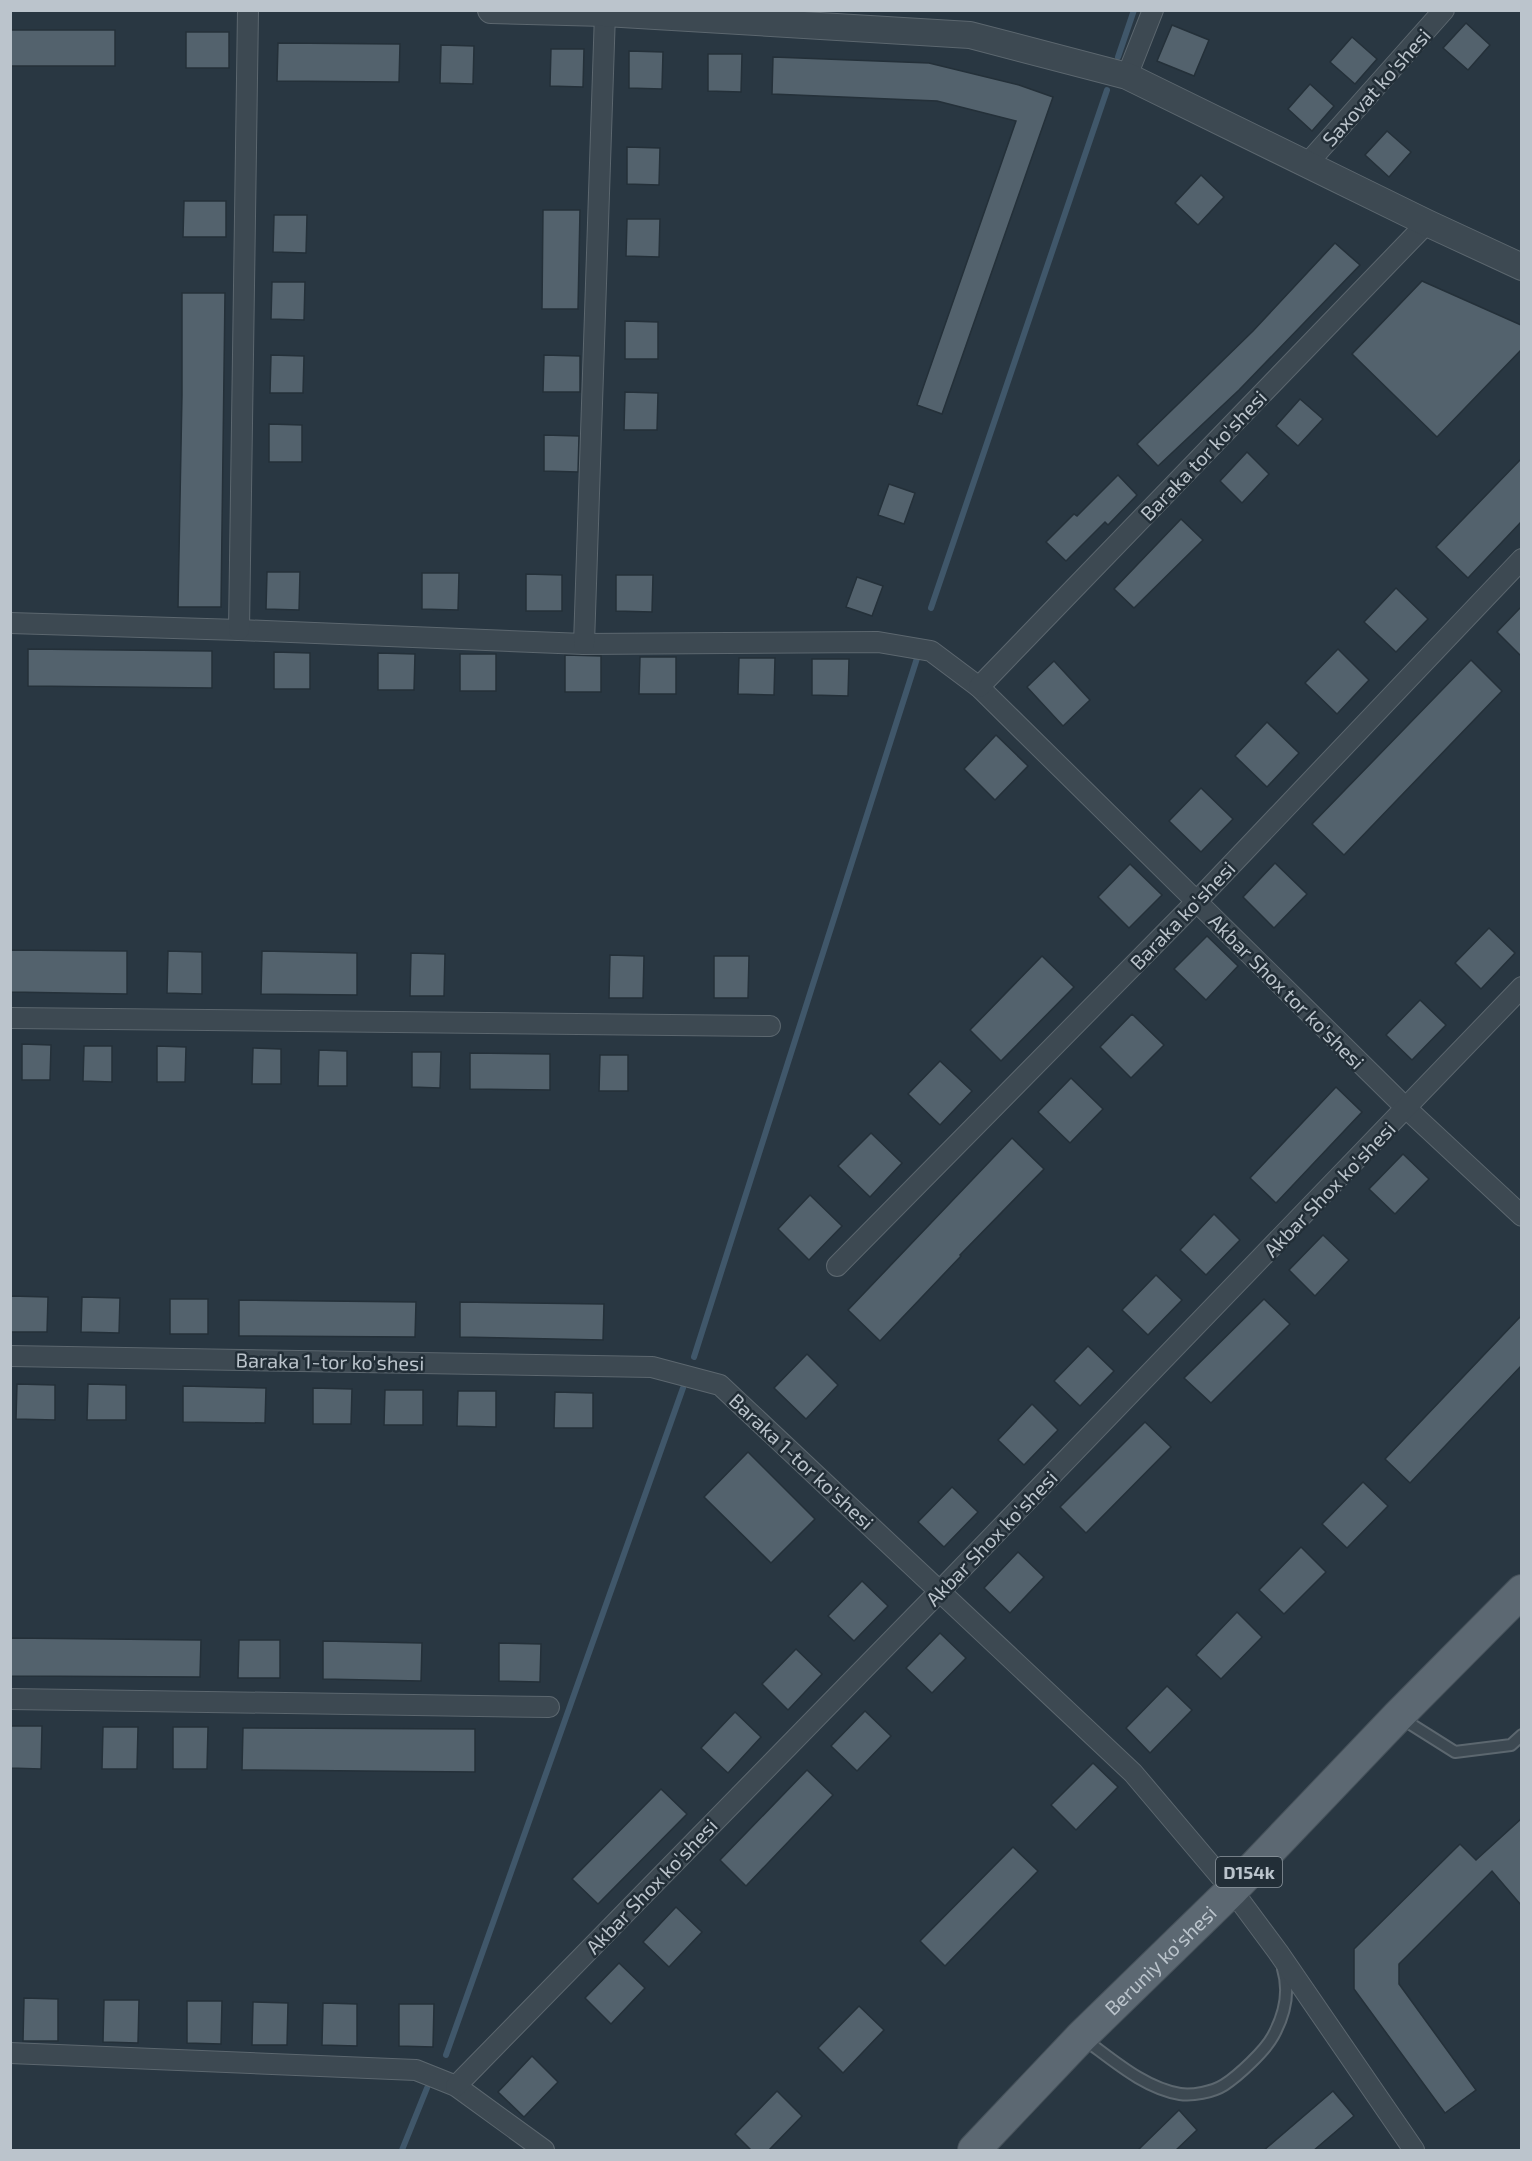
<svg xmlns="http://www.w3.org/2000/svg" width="1532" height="2161" viewBox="0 0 1532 2161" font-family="'Exo 2',sans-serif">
<rect width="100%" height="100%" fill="#293742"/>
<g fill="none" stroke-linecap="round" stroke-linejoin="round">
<g stroke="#40576a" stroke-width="6">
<polyline points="1118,57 1134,10"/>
<polyline points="931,608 1107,90"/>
<polyline points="694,1357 919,652"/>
<polyline points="446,2055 683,1388"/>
<polyline points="402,2150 427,2088"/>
</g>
</g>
<g fill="#53626d" stroke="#243039" stroke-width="1.5">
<polygon points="1466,23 1490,45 1468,70 1443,48"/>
<polygon points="1172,25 1209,40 1194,76 1157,61"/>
<rect x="10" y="30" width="105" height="36"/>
<rect x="186" y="32" width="43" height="36"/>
<polygon points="1352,37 1377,59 1355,84 1330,62"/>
<polygon points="278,43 400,44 399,82 277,81"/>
<polygon points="441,45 474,46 473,84 440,83"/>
<polygon points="551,49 584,49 583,87 550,86"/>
<polygon points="629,51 663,52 662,89 629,88"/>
<polygon points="708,54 742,54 741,92 708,91"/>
<polygon points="773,57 929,63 1019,85 1053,97 942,414 917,405 1016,121 937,101 772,94"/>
<polygon points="1310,84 1334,106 1312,131 1288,109"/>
<polygon points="1387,131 1411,152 1389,177 1365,155"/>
<polygon points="627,147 660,148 659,185 627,184"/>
<polygon points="1201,175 1224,197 1198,225 1175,203"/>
<polygon points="184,201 226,201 226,237 183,237"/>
<polygon points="543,210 580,210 578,309 542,309"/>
<polygon points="274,215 307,215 306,253 273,252"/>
<polygon points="627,219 660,219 659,257 626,256"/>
<polygon points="1335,243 1360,265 1239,390 1158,466 1137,444 1253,331"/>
<polygon points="1422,281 1521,325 1521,350 1437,437 1352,354"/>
<polygon points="272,282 305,282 304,320 271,319"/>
<polygon points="182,293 225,293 221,607 178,607 182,394"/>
<polygon points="625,321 658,322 658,359 625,359"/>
<polygon points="271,355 304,356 303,393 270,393"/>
<polygon points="544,355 580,356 580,392 543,392"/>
<polygon points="625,392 658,393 657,430 624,430"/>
<polygon points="1300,399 1323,419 1298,446 1276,426"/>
<polygon points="269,424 302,425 302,462 269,462"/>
<polygon points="544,435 579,436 578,472 544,471"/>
<polygon points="1247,452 1269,474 1242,503 1220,481"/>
<polygon points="1521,459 1521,522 1468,578 1436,547"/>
<polygon points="1118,475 1137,495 1108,525 1105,522 1066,561 1046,542 1074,514 1077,516"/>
<polygon points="889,484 915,493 904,524 878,515"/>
<polygon points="1181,519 1203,540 1134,608 1114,589"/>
<polygon points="267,572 300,572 299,610 266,609"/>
<polygon points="422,573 459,573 458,610 422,609"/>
<polygon points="526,574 562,575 562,611 526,611"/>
<polygon points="616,575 653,575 652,612 616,611"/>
<polygon points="857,577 883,586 872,616 846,607"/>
<polygon points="1396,588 1428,619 1396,652 1364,622"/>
<polygon points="1521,607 1521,656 1497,632"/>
<polygon points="28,649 212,651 212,688 28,686"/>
<polygon points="1338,649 1369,680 1337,714 1305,683"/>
<polygon points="274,652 310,653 310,689 274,689"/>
<polygon points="378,653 415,654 414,690 378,690"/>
<rect x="460" y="654" width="36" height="37"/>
<polygon points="565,655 601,656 601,692 565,692"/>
<polygon points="640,657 676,657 676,694 639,694"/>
<polygon points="739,658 775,658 774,695 738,694"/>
<polygon points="812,659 849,659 848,696 812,695"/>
<polygon points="1471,660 1502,691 1344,855 1312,824"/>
<polygon points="1054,661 1090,700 1063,726 1027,687"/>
<polygon points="1267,722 1299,753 1267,787 1235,756"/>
<polygon points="996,735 1028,766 995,800 964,769"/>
<polygon points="1201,788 1233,819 1201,852 1169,821"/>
<polygon points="1275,863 1307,894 1274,928 1243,897"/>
<polygon points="1130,864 1162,895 1129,928 1098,897"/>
<polygon points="1489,928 1515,953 1481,989 1455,963"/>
<polygon points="1207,936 1238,966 1206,1000 1174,969"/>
<polygon points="10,950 127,951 127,994 10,992"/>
<polygon points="168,951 202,952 202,994 167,993"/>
<polygon points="262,951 357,953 357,995 261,994"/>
<polygon points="411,953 445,954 444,996 410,996"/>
<polygon points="610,955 644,956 643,998 609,998"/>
<polygon points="714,956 749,956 748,998 714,998"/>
<polygon points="1042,956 1074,987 1001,1061 970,1030"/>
<polygon points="1420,1000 1446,1025 1412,1060 1386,1035"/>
<polygon points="1132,1014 1164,1045 1131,1078 1100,1047"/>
<polygon points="22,1044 51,1045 50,1080 22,1080"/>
<polygon points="84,1046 112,1046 112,1082 83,1081"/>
<polygon points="157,1046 186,1047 185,1082 157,1082"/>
<polygon points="253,1048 281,1049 281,1084 252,1084"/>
<polygon points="319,1050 347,1051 347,1086 318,1086"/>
<polygon points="412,1052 441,1052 440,1088 412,1087"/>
<polygon points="470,1053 550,1054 550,1090 470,1089"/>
<polygon points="600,1055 628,1055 628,1091 599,1091"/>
<polygon points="940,1061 972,1091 940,1125 908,1094"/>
<polygon points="1071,1078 1103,1109 1070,1143 1038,1112"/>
<polygon points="1336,1087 1362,1112 1276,1203 1250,1178"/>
<polygon points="871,1133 902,1163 870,1197 838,1166"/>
<polygon points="1012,1138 1044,1169 960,1255 961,1256 880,1341 848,1310"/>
<polygon points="1403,1154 1429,1179 1395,1214 1369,1189"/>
<polygon points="810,1195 842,1226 809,1260 778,1229"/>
<polygon points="1214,1214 1240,1240 1206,1275 1180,1250"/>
<polygon points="1323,1235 1349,1260 1315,1296 1289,1270"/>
<polygon points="1156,1275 1182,1300 1148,1335 1122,1310"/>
<polygon points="10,1296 48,1297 47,1332 10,1332"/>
<polygon points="82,1297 120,1298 119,1333 81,1332"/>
<rect x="170" y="1299" width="38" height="35"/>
<polygon points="1264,1299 1290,1324 1211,1403 1184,1378"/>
<polygon points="239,1300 416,1302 415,1337 239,1336"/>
<polygon points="460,1302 604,1304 603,1340 460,1337"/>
<polygon points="1521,1316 1521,1366 1410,1483 1385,1459"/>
<polygon points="1088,1346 1114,1371 1080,1406 1054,1381"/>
<polygon points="807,1354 838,1385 806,1419 774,1388"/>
<polygon points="17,1384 55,1385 55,1420 16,1419"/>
<polygon points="88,1384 126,1385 126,1420 87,1420"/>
<polygon points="183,1386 266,1388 265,1423 183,1422"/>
<polygon points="313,1388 352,1389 351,1424 313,1424"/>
<polygon points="385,1390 423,1390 423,1425 384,1425"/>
<polygon points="458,1391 496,1391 496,1427 457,1426"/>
<polygon points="555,1392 593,1393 593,1428 554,1428"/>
<polygon points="1032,1404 1058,1430 1024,1465 998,1440"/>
<polygon points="1145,1422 1171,1447 1086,1533 1060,1507"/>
<polygon points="748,1452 815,1519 771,1563 704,1497"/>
<polygon points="1363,1482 1388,1506 1347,1548 1322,1524"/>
<polygon points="952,1487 978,1512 944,1547 918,1522"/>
<polygon points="1301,1547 1326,1572 1284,1614 1259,1590"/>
<polygon points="1018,1552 1044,1577 1010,1613 984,1588"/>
<polygon points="862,1581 888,1606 854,1641 828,1616"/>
<polygon points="1237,1612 1262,1637 1221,1679 1196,1655"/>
<polygon points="940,1633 966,1658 932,1693 906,1668"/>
<polygon points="10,1638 201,1640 200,1677 10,1676"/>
<polygon points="239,1640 280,1640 280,1678 238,1678"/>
<polygon points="323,1641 422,1643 421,1681 323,1679"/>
<polygon points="499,1643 541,1644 540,1682 499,1681"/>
<polygon points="796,1649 822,1674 788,1710 762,1684"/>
<polygon points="1167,1686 1192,1710 1150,1753 1126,1728"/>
<polygon points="865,1711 891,1736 857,1771 831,1746"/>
<polygon points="735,1712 761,1737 728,1773 701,1748"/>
<polygon points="10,1726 42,1726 41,1769 10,1768"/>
<polygon points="103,1727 138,1727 137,1769 102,1769"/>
<polygon points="173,1727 208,1727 207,1769 173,1769"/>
<polygon points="243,1728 475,1729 475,1772 242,1770"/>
<polygon points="1093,1763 1118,1787 1076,1830 1051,1805"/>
<polygon points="807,1770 833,1795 746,1886 720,1860"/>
<polygon points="661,1789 687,1814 598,1904 572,1879"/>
<polygon points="1521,1819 1521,1905 1492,1871 1399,1964 1399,1984 1476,2090 1445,2113 1354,1989 1354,1949 1460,1844 1476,1860"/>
<polygon points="1013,1847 1038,1871 945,1966 920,1941"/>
<polygon points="676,1907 702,1932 669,1967 643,1942"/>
<polygon points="619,1963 645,1988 611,2024 585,1998"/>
<polygon points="24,1998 58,1999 58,2041 23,2041"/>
<polygon points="104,2000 139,2000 138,2043 103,2042"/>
<polygon points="187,2001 222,2001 221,2044 187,2043"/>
<polygon points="253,2002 288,2003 287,2045 252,2045"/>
<polygon points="323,2003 357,2004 357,2046 322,2045"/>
<polygon points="399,2004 434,2004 433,2047 399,2046"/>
<polygon points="859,2006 884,2030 843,2073 818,2048"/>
<polygon points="532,2056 558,2082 524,2117 498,2092"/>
<polygon points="777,2091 802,2116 768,2151 752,2151 735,2134"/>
<polygon points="1333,2091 1354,2116 1313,2151 1263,2151"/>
<polygon points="1179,2110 1197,2130 1175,2151 1137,2151"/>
</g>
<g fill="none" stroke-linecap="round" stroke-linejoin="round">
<defs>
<g id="service">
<polyline points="1401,1718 1455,1752 1511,1745 1522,1735"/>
<path d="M1084,2039C1113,2060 1144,2088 1180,2094C1192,2096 1213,2092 1224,2085C1238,2076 1265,2051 1273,2036C1284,2016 1290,1992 1283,1969"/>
</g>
<g id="minor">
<polyline points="1127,76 1153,10"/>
<polyline points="1307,164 1444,10"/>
<polyline points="10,623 239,630 584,644 878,642 931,651 979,687 1406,1108 1522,1216"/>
<polyline points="239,630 248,10"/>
<polyline points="584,644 605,13"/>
<polyline points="979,687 1427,223"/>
<polyline points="10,1018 770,1026"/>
<polyline points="837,1266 1196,902 1522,559"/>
<polyline points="10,1356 652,1367 720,1385 1133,1773 1232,1890 1278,1952 1414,2150"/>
<polyline points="10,1699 549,1707"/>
<polyline points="10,2053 416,2070 456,2086 544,2150"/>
<polyline points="456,2086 940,1591 1522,987"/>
</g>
<polyline id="tertiary" points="491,10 605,13 970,35 1127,76 1427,223 1522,267"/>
<g id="primary">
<path id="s1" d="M974,2150L1081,2037L1232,1890L1398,1716L1522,1591"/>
</g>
</defs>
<use href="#service" stroke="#5c676f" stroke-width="14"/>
<use href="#minor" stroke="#5c676f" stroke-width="22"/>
<use href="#tertiary" stroke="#5c676f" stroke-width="28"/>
<use href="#primary" stroke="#47525b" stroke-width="34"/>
<use href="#service" stroke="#3d4952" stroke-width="10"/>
<use href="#minor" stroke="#3d4952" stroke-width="20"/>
<use href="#tertiary" stroke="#3d4952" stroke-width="26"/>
<use href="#primary" stroke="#5c6872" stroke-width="32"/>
</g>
<g text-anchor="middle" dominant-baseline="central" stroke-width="5" stroke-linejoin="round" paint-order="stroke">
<rect fill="#222e37" stroke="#8d979f" stroke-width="1.5" x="1216" y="1857" width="66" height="30" rx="4.5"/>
<g font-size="18" font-weight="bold" fill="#bbc4cc">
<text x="1249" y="1872">D154k</text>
</g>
<g font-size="20" fill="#bbc4cc" stroke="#222e37">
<text transform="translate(1376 87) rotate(-48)">Saxovat ko'shesi</text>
<text transform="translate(1203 455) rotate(-46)">Baraka tor ko'shesi</text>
<text transform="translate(1182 915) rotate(-46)">Baraka ko'shesi</text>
<text transform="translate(1287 991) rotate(45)">Akbar Shox tor ko'shesi</text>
<text transform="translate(1329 1189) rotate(-46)">Akbar Shox ko'shesi</text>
<text transform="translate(330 1361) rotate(1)">Baraka 1-tor ko'shesi</text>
<text transform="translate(802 1461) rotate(43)">Baraka 1-tor ko'shesi</text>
<text transform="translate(991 1538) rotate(-46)">Akbar Shox ko'shesi</text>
<text transform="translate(651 1886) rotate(-46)">Akbar Shox ko'shesi</text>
<text stroke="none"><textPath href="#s1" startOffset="266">Beruniy ko'shesi</textPath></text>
</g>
</g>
<rect width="1532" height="2161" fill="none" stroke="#bbc4cc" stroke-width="24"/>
</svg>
